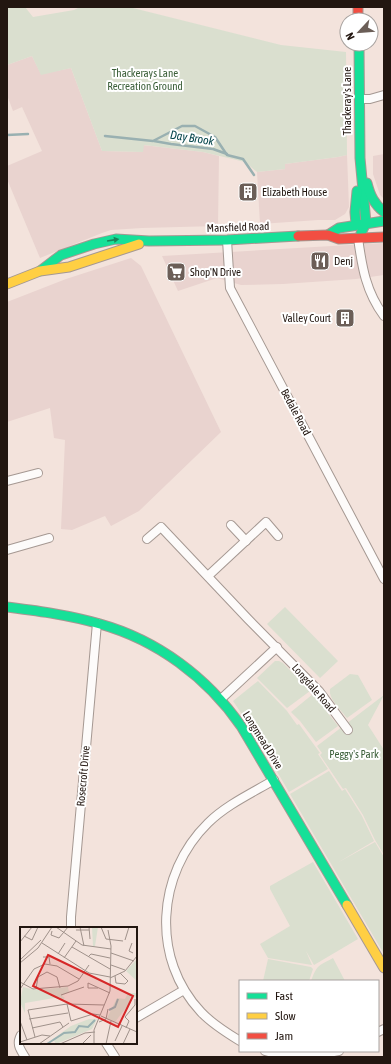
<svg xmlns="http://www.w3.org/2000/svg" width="391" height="1064" viewBox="0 0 391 1064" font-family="'Asap Condensed',sans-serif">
<rect width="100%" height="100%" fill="#f3e3dc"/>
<g fill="#e9d3cf">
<polygon points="32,56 41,74 71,68 102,151 143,152 143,145 203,152 219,156 218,226 142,228 111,230 102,233 40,258 7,179 7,166 42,151 22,107 13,111 7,95 7,65"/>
<polygon points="384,154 384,199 380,195 373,174 373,156"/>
<polygon points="347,155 349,207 345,214 335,220 318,220 260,224 257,172 285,169 285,164 338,157"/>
<polygon points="384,243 384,275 356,279 283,284 241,285 217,278 178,291 162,256"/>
<polygon points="131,258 141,266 221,432 139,511 111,526 105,516 72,530 61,529 65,440 54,438 50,408 7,422 7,302 66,279"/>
</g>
<g fill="#dadfcf">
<polygon points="7,7 25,7 33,17 74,10 80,7 129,7 281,45 346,52 347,155 338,157 285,164 285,169 257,172 245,162 203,152 144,145 143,152 102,151 71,68 41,75 32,56 7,65"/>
<polygon points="285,607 338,661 320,678 267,624"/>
<polygon points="275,661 279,661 283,663 310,691 287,708 257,678"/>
<path d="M350,674L358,675L372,700L347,718C342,711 328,699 330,689Z"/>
<polygon points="258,681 287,711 297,725 299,724 320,753 318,754 328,769 289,792 252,729 233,701"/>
<polygon points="313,694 338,726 316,742 300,721 291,712"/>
<polygon points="384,695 368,725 384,750 384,855 375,840 363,815 346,788 343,789 320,755 322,753 317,746"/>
<polygon points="329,771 342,791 345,789 362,816 374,841 337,863 375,842 384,857 384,954 290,794"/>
<polygon points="313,862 358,939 314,965 306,951 312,965 268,958 260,944 290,926 270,889 270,886"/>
<path d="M333,958L345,981H311C317,965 318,966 333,958Z"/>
<polygon points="268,959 311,967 313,969 309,981 263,981"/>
</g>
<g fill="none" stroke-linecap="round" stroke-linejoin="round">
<g stroke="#99b0b1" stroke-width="2.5">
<polyline points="7,135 28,134"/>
<polyline points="105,136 153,141 182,126 195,126 215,137 227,155 243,159 254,175"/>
<polyline points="154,141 171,144 213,149 227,154"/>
</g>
<defs>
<g id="street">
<polyline points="359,99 370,99 384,95"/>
<path d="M358,238C362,267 366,292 384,316"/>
<polyline points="227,240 230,288 384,579"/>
<polyline points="7,481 38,473"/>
<polyline points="231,525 246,541"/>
<polyline points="147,539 161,527 248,619 319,691 348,730"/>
<polyline points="7,550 49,538"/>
<polyline points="208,576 266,522 278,536"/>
<polyline points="221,699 277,647"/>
<polyline points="71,928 71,917 97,623"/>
<polyline points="136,1018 184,990"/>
<polyline points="378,1032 384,1029"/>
<path d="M21,1035C16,1044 20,1049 25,1057"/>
<path d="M240,1041C227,1033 212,1024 201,1012C151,959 156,874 208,823C226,805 252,793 274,780"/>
<polyline points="106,1043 115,1057"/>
<path d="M265,1051C289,1059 314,1056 339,1051"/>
</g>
<g id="fast">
<polyline points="359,44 360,158 366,223 361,233"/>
<path d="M367,183C370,195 374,204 384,212"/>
<polyline points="356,224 355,212 357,191"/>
<polyline points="328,235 339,228 384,221"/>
<polyline points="40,271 61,255 94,244 116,239 149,241 227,240 298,236"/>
<path d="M7,607C38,611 70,615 100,624C157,640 207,677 241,726L347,905"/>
</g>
<g id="slow">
<polyline points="7,284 40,271 69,267 139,244"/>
<polyline points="347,905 384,968"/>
</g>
<g id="jam">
<polyline points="358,7 358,20"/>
<polyline points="298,236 328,235 339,239 384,237"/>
</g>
</defs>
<use href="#street" stroke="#a59892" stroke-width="10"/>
<use href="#fast" stroke="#a59892" stroke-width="11"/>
<use href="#slow" stroke="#a59892" stroke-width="11"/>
<use href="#jam" stroke="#a59892" stroke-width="11"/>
<use href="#street" stroke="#fdfbfa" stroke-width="8"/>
<use href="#fast" stroke="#16e098" stroke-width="9"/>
<use href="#slow" stroke="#ffcf43" stroke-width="9"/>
<use href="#jam" stroke="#f24e42" stroke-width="9"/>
</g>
<defs><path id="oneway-solid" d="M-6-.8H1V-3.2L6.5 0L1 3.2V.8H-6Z"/></defs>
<use fill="#1b855b" href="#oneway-solid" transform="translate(113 240) rotate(-9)"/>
<defs>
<symbol id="building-square" viewBox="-11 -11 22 22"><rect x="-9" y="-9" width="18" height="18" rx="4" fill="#6b5e57" stroke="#fff"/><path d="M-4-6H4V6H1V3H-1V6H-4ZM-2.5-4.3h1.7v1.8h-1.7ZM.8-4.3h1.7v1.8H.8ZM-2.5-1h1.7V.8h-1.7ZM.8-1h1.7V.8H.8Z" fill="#fff"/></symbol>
<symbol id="restaurant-square" viewBox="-11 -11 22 22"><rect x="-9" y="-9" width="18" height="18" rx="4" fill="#6b5e57" stroke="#fff"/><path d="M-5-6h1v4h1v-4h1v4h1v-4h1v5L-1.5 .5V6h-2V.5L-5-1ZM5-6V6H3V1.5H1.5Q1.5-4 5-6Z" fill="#fff"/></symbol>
<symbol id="supermarket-square" viewBox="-11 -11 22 22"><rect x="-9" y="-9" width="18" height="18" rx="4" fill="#6b5e57" stroke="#fff"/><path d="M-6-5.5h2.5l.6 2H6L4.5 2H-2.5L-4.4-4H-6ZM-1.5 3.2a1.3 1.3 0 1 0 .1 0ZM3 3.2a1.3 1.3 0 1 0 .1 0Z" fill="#fff"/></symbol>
</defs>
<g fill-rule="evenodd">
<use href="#building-square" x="237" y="181" width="22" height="22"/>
<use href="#restaurant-square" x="309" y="250" width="22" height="22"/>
<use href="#supermarket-square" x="165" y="261" width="22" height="22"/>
<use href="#building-square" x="334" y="307" width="22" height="22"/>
</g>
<g text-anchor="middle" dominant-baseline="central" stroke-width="4" stroke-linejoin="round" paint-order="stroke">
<g font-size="11" fill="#3a5e38" stroke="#fff">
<text x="145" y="73">Thackerays Lane<tspan x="145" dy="13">Recreation Ground</tspan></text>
<text x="354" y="754">Peggy's Park</text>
</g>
<g font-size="11" fill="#221610" stroke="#fff">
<text transform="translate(347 101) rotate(-90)">Thackeray's Lane</text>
<text transform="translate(238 227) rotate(-2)">Mansfield Road</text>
<text transform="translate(296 412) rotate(62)">Bedale Road</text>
<text transform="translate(314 688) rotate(49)">Longdale Road</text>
<text transform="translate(263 740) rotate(58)">Longmead Drive</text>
<text transform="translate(83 776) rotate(-85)">Rosecroft Drive</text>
</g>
<g font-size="11" fill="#221610" stroke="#fff" text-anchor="start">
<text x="262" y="192">Elizabeth House</text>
<text x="334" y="261">Denj</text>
<text x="190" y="272">Shop'N Drive</text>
<text x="331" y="318" text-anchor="end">Valley Court</text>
</g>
<g font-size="12" font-style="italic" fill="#06464c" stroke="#fff">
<text transform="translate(192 138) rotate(9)">Day Brook</text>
</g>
</g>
<g transform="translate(20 927)">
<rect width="117" height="117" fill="#f3e3dc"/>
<path d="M72,0H78L75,19H73ZM117,32V54L106,44ZM3,60L15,63L48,60L49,65L42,69L45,71L42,73L40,70L5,76V86L0,75ZM108,66H117V70L110,71L109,77L95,95L87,91L97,71L105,72ZM69,92H77L72,102L36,117L33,112L51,99Z" fill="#dadfcf"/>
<path fill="none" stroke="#99b0b1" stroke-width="2" d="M89,83L95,80L98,72M27,117L44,106L55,105L59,99L68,100L75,93"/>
<path fill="none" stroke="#9f918a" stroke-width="1" d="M36,0L62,18L91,22M60,0L64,19M69,0L70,12M81,0L86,12M56,3H69M32,4L31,8L39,11L48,0M4,9L12,13L18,0M86,12L103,14M105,13L109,0M0,15L12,0M22,16L69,46L90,50M112,16L109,24L113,26M52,20L90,42M91,26L114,34M38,27L45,16M23,30H29L30,37M68,30L71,27L90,31M44,31L56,14M0,33L21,13M0,36L18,21L32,0M91,38L105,43M95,49L96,56L105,57L108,54L100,46M90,51L105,44L117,29M0,55L13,62L48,59L58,54L69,38M78,61H68V56L90,66M0,62L14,42L25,37L37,39L59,52M16,62L18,50L27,45L37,50L40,61M41,68L64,60M47,77L51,94L73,87L80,88M81,89L117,105M9,92L48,86M0,94L7,113M79,95L86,92L88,82M12,101L40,95L43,100M106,101L109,94L105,90L115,78V72M15,110L8,83L47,77L84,78M95,114L102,99M0,115L22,108L30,109M19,117L49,96M40,117L65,106L75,105M62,117L71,108M74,117V103L90,64L91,19L88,3M86,117L91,94M103,117L110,102"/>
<path fill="#d62828" fill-opacity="0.15" stroke="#d62828" stroke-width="2" d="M28,28L113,69L98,100L13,59Z"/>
<rect width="117" height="117" fill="none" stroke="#221610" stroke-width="2"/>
</g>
<rect width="391" height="1064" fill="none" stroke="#221610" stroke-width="16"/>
<rect x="239" y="980" width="140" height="72" fill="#ffffff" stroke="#a7a29f"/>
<rect x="247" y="993" width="20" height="6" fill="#16e098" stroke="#a7a29f"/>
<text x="275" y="1000" font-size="12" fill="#221610">Fast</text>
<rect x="247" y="1013" width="20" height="6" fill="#ffcf43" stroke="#a7a29f"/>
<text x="275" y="1020" font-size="12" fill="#221610">Slow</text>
<rect x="247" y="1033" width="20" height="6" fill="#f24e42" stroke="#a7a29f"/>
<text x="275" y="1040" font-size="12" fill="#221610">Jam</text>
<g transform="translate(359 32) rotate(244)"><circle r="19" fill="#ffffff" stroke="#a7a29f"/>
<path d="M0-3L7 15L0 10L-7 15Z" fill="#6b5e57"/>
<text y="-6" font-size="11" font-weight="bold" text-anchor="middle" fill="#221610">N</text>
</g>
</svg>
